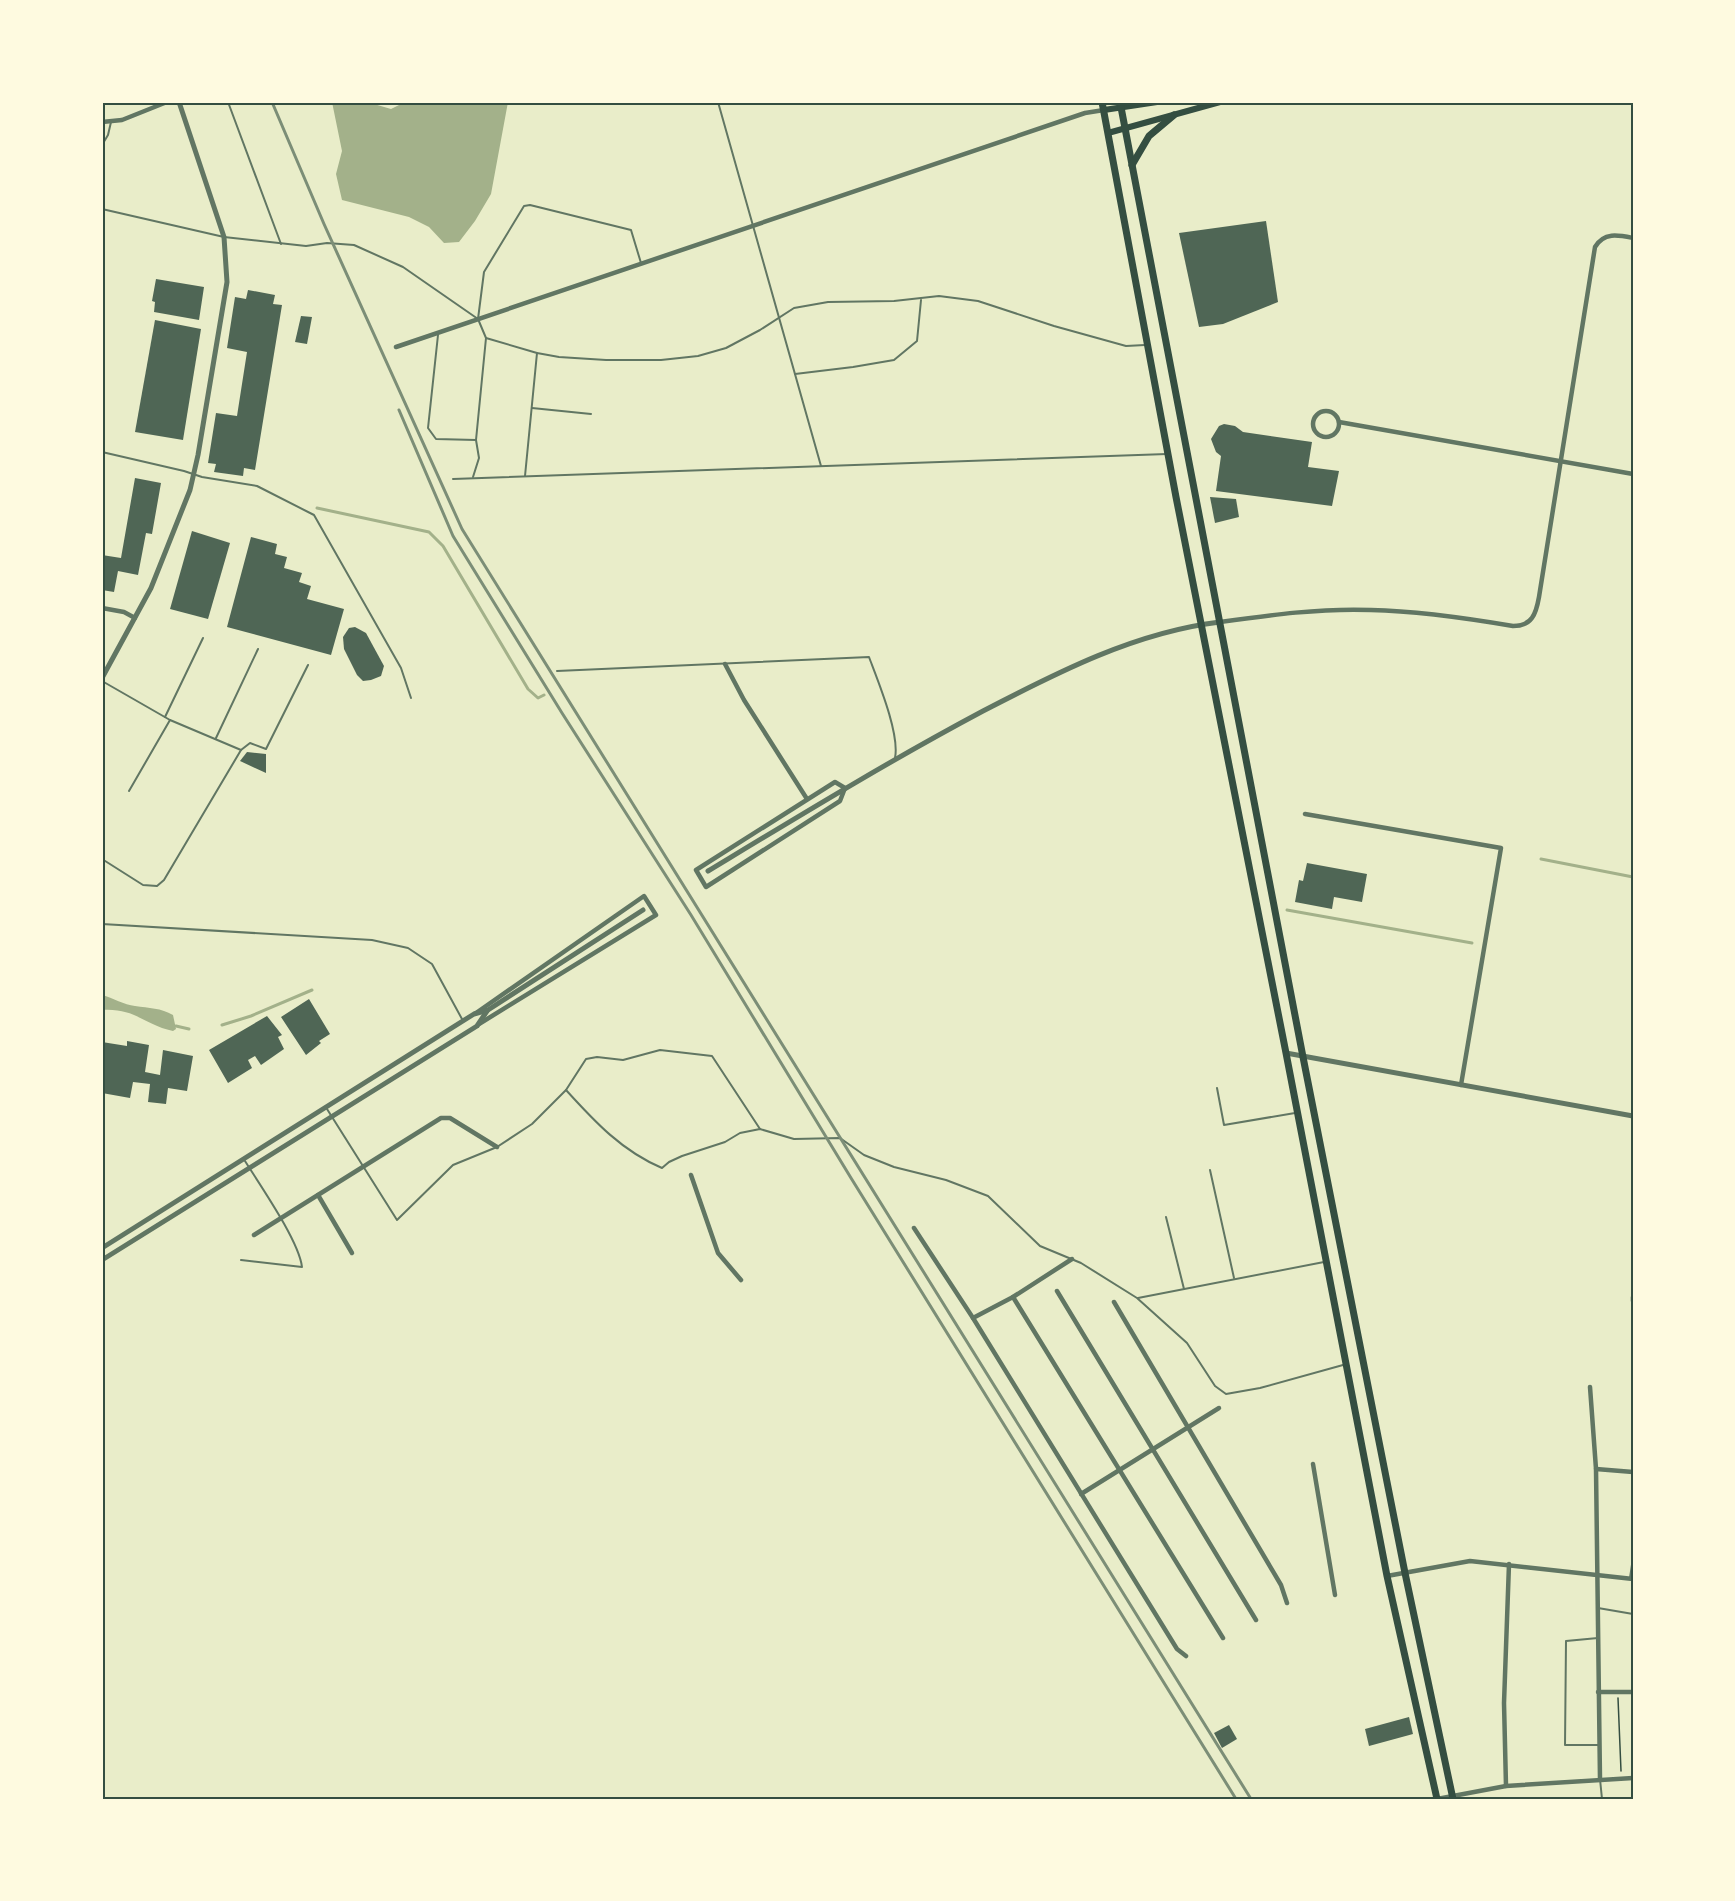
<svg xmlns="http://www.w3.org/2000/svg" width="1735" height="1901" viewBox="0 0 1735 1901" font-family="'Work Sans',sans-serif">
<rect width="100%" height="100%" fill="#e9edc9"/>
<g fill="#a3b18a">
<polygon points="332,102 367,102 391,109 405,102 508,102 491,194 475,221 459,242 444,243 429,227 409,217 342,200 336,174 342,151"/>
<path d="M102,995C113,998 124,1005 135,1006C149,1008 161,1008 173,1015L176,1029L173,1031C144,1025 136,1008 102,1010Z"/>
</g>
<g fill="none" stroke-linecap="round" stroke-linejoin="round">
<g stroke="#a3b18a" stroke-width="3">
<polyline points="317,508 429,532 443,546 528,689 538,698 544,695"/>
<polyline points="1541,859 1633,877"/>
<polyline points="1287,910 1472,943"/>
<polyline points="222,1025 251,1016 312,990"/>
<polyline points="176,1026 189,1029"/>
</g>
</g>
<g fill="#4f6655">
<polygon points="1266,221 1278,302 1223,324 1199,327 1179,233"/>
<polygon points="156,279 204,287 199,320 154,312 155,302 152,301"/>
<polygon points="248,290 275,295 273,304 282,305 255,470 244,468 243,476 214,472 216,464 208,463 216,413 237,416 247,352 227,348 235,297 246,299"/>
<polygon points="301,316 312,317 307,344 295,342"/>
<polygon points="155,320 201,329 183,440 135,432"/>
<polygon points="1224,424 1235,426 1243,432 1312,442 1308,467 1339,471 1332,506 1216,491 1221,456 1216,452 1211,439 1219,426"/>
<polygon points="135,478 161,483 152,534 146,533 138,575 118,571 114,592 102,590 102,555 121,558"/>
<polygon points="1210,497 1236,499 1239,517 1215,523"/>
<polygon points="192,531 230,543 208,619 170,609"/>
<polygon points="251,537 277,544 275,554 287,557 284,568 302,573 299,582 311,586 307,599 344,609 331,655 227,627"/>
<polygon points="355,627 366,633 384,666 381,676 371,680 363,681 357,675 344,649 343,637 349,628"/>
<polygon points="247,752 266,754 266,773 240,761"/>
<polygon points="1307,863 1367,874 1362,902 1334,897 1332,909 1295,902 1299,880 1303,881"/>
<polygon points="309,999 330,1034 319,1041 321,1043 306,1055 281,1017"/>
<polygon points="267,1016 282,1035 278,1037 284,1049 261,1065 255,1056 248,1060 252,1068 228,1083 209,1050"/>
<polygon points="127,1041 149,1045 145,1072 160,1075 163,1050 193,1056 187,1091 168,1088 166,1104 148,1102 150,1084 133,1082 130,1098 102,1093 102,1042 127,1046"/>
<polygon points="1409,1717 1413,1734 1369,1746 1365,1729"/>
<polygon points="1229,1725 1237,1739 1222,1748 1214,1733"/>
</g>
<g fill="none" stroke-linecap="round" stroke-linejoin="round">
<polyline stroke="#344e41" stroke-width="1.5" points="1618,1698 1621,1771"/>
<g stroke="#617663" stroke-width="2">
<polyline points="228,102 281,244"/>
<polyline points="718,102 821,466"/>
<polyline points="102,145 108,135 111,122"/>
<polyline points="102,209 224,237 306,246 327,243 354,245 403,267 478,319"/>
<polyline points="478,319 486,338 537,353 559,357 606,360 661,360 698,356 726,348 760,330 794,308 828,302 894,301 939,296 978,301 1054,326 1126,346 1145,345"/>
<polyline points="478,319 484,272 524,206 530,205 631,230 641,263"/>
<polyline points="438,335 428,428 436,439 476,440"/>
<polyline points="795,374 853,367 894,360 917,341 921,300"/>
<polyline points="532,408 591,414"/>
<polyline points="102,452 184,471 202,477 257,486 314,515 401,668 411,698"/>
<polyline points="525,476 537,353"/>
<polyline points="473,477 479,458 476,440 486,338"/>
<polyline points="453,479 1167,454"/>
<path d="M557,671L869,657C878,681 900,734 895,758"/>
<polyline points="102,681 170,720 241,750 164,880 157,886 143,885 102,859"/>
<polyline points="165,717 203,638"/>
<polyline points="216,738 258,649"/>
<polyline points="241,750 250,743 266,749 308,665"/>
<polyline points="129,791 170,720"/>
<polyline points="102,924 372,940 408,948 432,964 462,1019"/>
<polyline points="1217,1088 1224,1125 1295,1113"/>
<polyline points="566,1090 586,1059 597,1057 623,1060 660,1050 712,1056 760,1129"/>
<path d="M327,1109L397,1220L453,1165L497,1147L532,1124L566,1090C595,1122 622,1151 662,1168L669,1162L682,1156L725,1142L740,1133L760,1129L794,1139L840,1138L864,1155L894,1167L946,1180L988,1196L1040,1246L1081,1263L1137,1298L1187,1343L1215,1386L1226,1394L1260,1388L1343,1365"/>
<polyline points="1210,1170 1234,1278"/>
<polyline points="1166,1217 1184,1289"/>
<path d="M241,1260L302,1267C299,1241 260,1185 245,1161"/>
<polyline points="1138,1298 1324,1262"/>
<polyline points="1630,1578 1633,1558"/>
<polyline points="1598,1608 1633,1614"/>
<polyline points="1598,1638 1566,1641 1565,1745 1599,1745"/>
<polyline points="1600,1779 1602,1799"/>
</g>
<g stroke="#617663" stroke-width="4.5">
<polyline points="102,122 122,120 167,102"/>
<polyline points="396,347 1085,113 1104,110"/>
<circle cx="1326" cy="424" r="13"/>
<polyline points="1339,422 1633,474"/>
<polyline points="102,608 124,612 135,618"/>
<path d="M1220,622C1270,615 1321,608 1371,610C1419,611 1466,618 1513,626C1532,626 1536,614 1539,597L1595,247C1604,232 1618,235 1633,238"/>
<polyline points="725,664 744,700 807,799"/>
<polygon points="835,782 845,788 840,801 706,887 696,870"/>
<polyline points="1305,814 1501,848 1461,1085"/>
<polyline points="476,1013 644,896 656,915 479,1024"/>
<polyline points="691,1175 718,1253 741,1280"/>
<polyline points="318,1195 352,1253"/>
<polyline points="914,1228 973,1318 1177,1649 1186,1656"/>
<polyline points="254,1235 441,1118 450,1118 497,1147"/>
<polyline points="1057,1291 1256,1620"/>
<polyline points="1013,1297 1223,1638"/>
<polyline points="1633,1297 1633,1301"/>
<polyline points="1114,1302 1281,1585 1287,1603"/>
<polyline points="973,1318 1013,1297 1072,1259"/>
<polyline points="1590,1387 1596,1469 1600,1779"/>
<polyline points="1313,1464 1335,1595"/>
<polyline points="1596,1469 1633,1472"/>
<polyline points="1081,1494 1219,1408"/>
<polyline points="1387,1576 1470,1561 1633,1579"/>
<polyline points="1598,1692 1633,1692"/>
<polyline points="1506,1786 1504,1703 1509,1564"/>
<polyline points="1437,1799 1506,1786 1633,1778"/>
</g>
<g stroke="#617663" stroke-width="5">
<polyline points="102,678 151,588 190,490 198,455 227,282 224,237 179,102"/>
<path d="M708,871C799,816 889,761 983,711C1058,672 1136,632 1220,622"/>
<polyline points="1286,1053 1633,1116"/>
<polyline points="102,1248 474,1014 488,1010 643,910"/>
<polyline points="102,1260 477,1026 487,1011"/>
</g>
<g stroke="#344e41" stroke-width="6">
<polyline points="1104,110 1157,102"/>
<polyline points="1108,133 1220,102"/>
</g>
<g stroke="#344e41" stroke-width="7">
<polyline points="1102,102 1176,497 1286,1053 1387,1576 1437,1799"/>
<polyline points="1120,102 1303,1057 1405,1573 1453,1799"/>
<polyline points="1132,165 1149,136 1174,115"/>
</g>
<g stroke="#7c8e77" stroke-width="3">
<polyline points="272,102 324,224 462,529 1251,1799"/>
<polyline points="399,410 453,536 562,713 691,915 851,1178 1236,1799"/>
</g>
</g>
<rect width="1735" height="1901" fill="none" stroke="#fefae0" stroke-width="207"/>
<rect x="104" y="104" width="1528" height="1694" fill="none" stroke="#344e41" stroke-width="2"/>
</svg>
